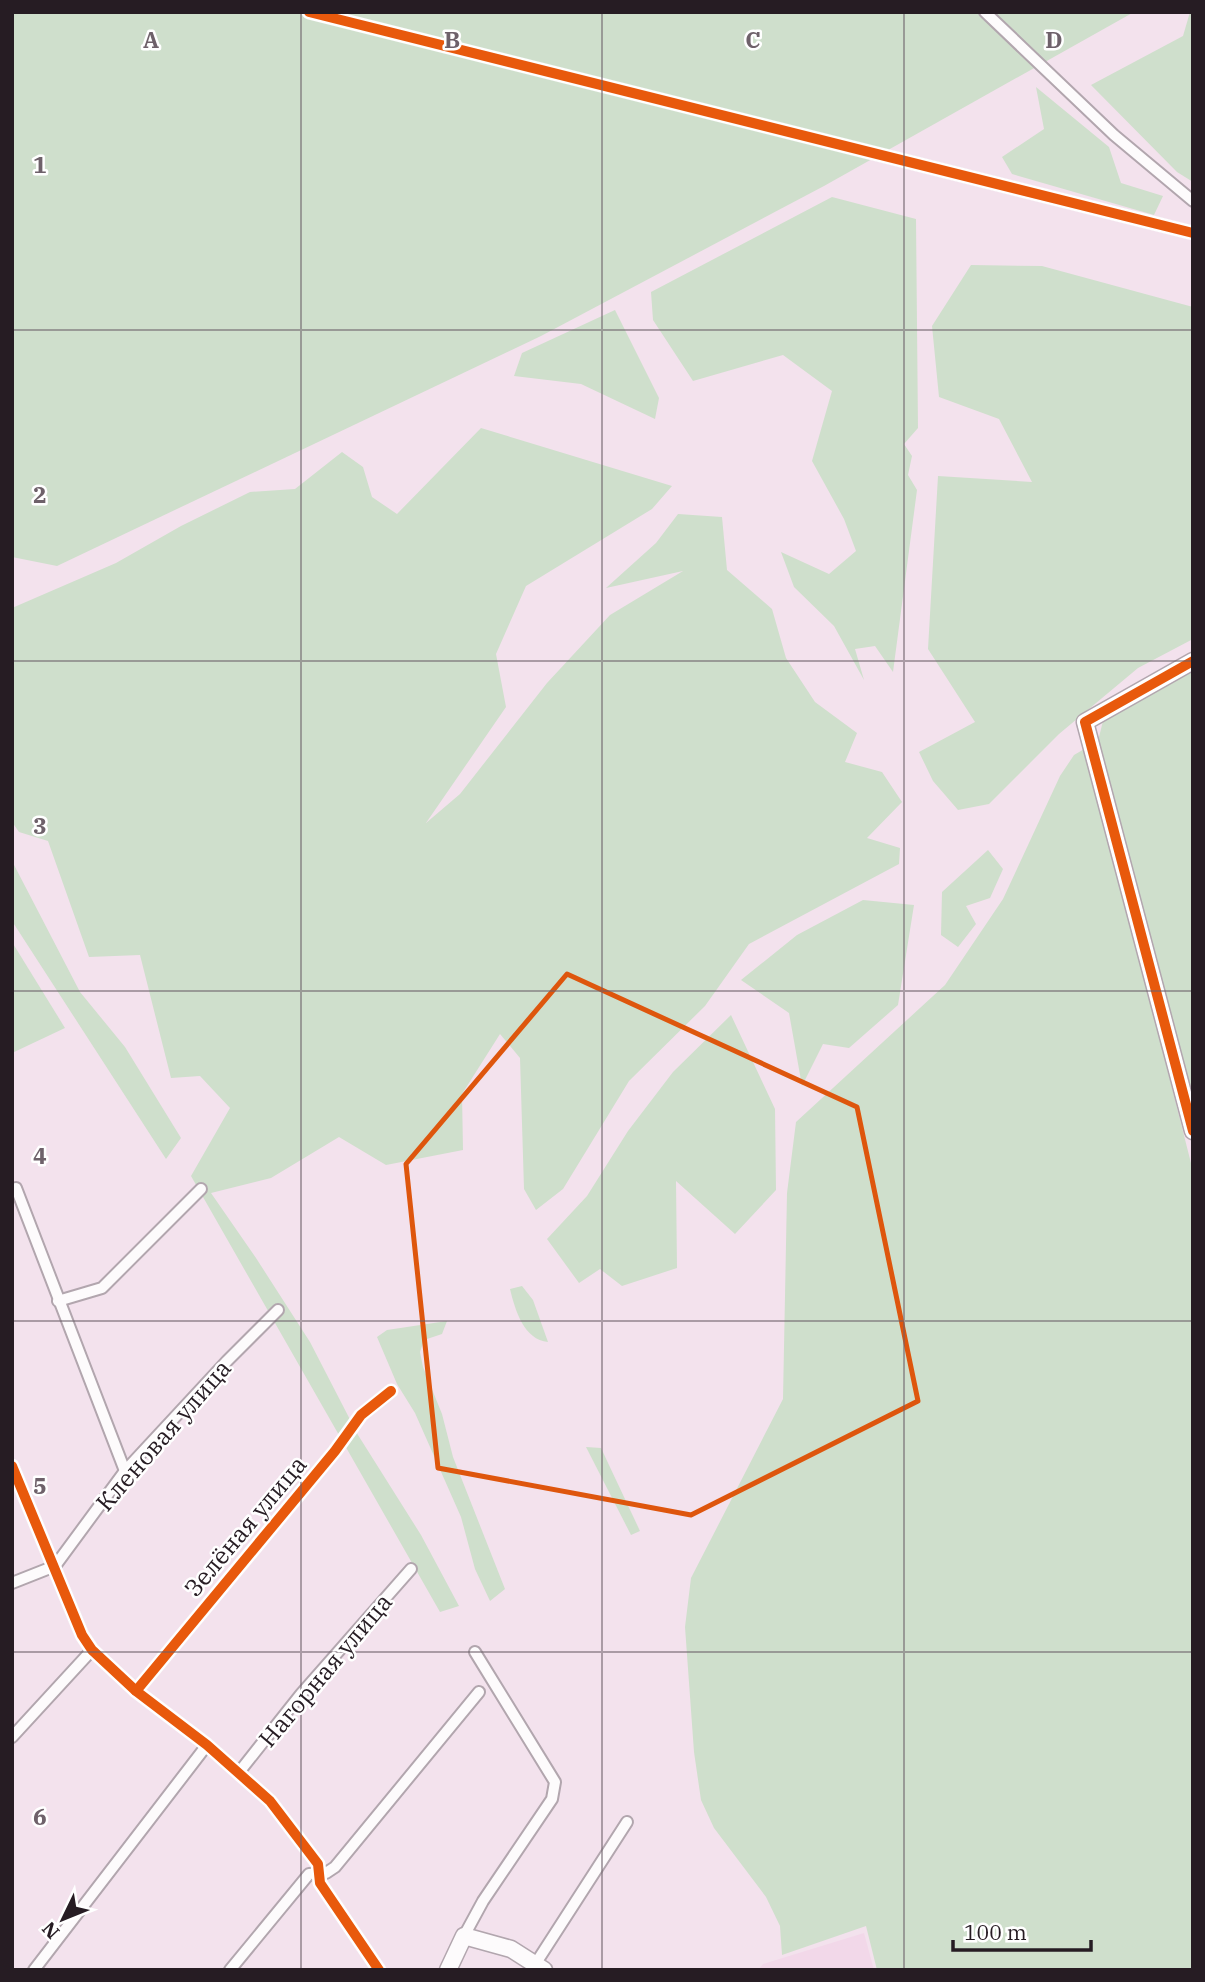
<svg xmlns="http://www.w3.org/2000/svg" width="1205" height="1982" viewBox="0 0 1205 1982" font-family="'IBM Plex Serif',serif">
<rect width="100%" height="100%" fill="#f3e2ed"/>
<polygon fill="#f2d8e9" points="864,1933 874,1970 758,1970 763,1964"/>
<g fill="#cfdfcc">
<polygon points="12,12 1134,12 824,186 541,336 57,566 12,557"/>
<polygon points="1190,12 1193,12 1193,182 1177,172 1091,85 1183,36"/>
<polygon points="1036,87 1109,147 1121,183 1163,196 1154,215 1012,174 1002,157 1044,129"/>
<polygon points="832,197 916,219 918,428 904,444 912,456 908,475 917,490 893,672 875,646 855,649 864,680 834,626 794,587 781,552 829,574 856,551 844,519 812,461 832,391 783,355 693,381 653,320 651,292"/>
<polygon points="971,265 1042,266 1193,307 1193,639 1138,668 1059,734 989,804 958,810 933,781 919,752 975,722 928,649 938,476 1032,482 999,419 939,397 932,326"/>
<polygon points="615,310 659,398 655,419 581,384 514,376 522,353"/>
<polygon points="481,428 672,486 652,509 526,586 496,654 506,707 426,823 460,794 547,683 610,615 683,571 606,588 656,543 678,514 722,517 727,570 772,609 786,658 815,702 857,733 845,762 882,772 902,802 867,838 900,848 899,864 749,944 705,1006 629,1081 563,1189 536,1210 524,1189 520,1058 500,1034 462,1094 463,1150 386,1165 339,1137 271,1178 211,1193 256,1258 310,1342 358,1435 421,1535 459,1606 440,1612 191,1176 230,1108 200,1076 171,1078 140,955 89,957 48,841 19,832 12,822 12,608 116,563 181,526 250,492 295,489 342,452 363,467 372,497 397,514"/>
<polygon points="1193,670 1193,1100 1098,741 1103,721"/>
<polygon points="1086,748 1193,1171 1193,1970 877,1970 866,1926 782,1955 780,1926 766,1897 714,1828 701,1800 694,1752 685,1627 691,1578 783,1399 787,1193 796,1122 945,985 1003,899 1060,776 1074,755"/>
<polygon points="988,850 1003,869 990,898 966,906 976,924 958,947 941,935 942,892"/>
<polygon points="12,861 80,992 125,1047 181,1138 166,1159 12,921"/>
<polygon points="863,900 914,905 898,1005 849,1048 823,1044 802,1086 789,1013 741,980 797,935"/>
<polygon points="12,942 65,1028 12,1053"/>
<polygon points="731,1015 775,1109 776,1190 735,1234 676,1181 677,1268 622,1286 600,1269 579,1283 547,1239 587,1196 628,1131 673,1072"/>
<path d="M522,1286L533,1300L548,1342C524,1340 515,1310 510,1289Z"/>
<polygon points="447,1321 442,1334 424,1340 420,1352 423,1367 442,1414 453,1457 505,1589 490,1601 475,1569 461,1517 415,1413 397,1384 377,1337 387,1330"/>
<polygon points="586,1447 601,1448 640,1531 631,1535"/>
</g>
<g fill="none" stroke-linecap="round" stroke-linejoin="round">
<defs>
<g id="street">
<polyline points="309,12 1193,233"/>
<polyline points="985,12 1114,135 1193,201"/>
<polyline points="16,1188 125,1471"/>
<polyline points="58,1301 102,1288 201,1189"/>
<polyline points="12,1466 82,1635 92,1650 136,1691 207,1745 270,1801 318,1864 320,1883 379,1970"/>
<polyline points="55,1566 125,1471 227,1361 278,1310"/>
<polyline points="12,1583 55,1566"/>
<polyline points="136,1691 335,1451 361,1415 391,1391"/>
<polyline points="12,1737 92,1650"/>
<polyline points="240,1771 301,1694 411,1569"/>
<polyline points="464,1936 483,1901 552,1799 555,1782 475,1652"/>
<polyline points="536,1963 627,1822"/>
<polyline points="34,1970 207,1745"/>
<polyline points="230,1970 309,1874 326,1873 335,1867 479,1692"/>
</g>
<g id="secondary">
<polyline points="1193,661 1085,722 1193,1131"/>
<polyline points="448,1970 464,1936 511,1949 544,1970"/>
</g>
</defs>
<use href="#street" stroke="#b2a6ae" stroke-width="14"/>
<use href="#secondary" stroke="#b2a6ae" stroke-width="19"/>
<use href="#street" stroke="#fdfbfc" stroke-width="10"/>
<use href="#secondary" stroke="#fdfbfc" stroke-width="16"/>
<defs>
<g id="cycleway">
<polyline points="309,12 1193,233"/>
<polyline points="1193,661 1085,722 1193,1131"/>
<polyline points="12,1466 82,1635 92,1650 136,1691 207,1745 270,1801 318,1864 320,1883 379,1970"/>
<polyline points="136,1691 335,1451 361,1415 391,1391"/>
</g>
</defs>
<use href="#cycleway" stroke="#fff" stroke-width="15"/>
<use href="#cycleway" stroke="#e8590c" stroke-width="10"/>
</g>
<path fill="none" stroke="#de560d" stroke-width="5" stroke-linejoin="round" d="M567,974L857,1107L918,1401L691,1515L438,1468L406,1164Z"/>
<path fill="none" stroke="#6e616a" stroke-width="2" stroke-opacity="0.55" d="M301,12V1970M602,12V1970M904,12V1970M12,330H1193M12,661H1193M12,991H1193M12,1321H1193M12,1652H1193"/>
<g text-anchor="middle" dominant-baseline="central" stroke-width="5" stroke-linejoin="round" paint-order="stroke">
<g font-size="24" fill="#261c23" stroke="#fff">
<text transform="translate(163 1435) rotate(-49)">Кленовая улица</text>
<text transform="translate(245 1526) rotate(-50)">Зелёная улица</text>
<text transform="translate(325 1670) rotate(-50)">Нагорная улица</text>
</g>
</g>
<g font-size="23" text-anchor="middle" font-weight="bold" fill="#6e616a" stroke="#fff" stroke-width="5" stroke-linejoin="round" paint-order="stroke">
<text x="151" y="48">A</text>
<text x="452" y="48">B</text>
<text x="753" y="48">C</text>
<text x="1054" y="48">D</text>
<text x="40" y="173">1</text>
<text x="40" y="503">2</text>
<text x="40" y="834">3</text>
<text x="40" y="1164">4</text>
<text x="40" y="1494">5</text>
<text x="40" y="1825">6</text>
</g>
<rect width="1205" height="1982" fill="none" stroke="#261c23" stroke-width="28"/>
<g transform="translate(63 1919) rotate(227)" stroke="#ffffff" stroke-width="5" paint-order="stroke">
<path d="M0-5L12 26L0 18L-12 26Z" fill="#261c23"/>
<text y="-10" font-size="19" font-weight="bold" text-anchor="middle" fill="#261c23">N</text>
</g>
<path d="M953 1940v10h138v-10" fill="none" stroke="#261c23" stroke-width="3.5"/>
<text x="964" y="1940" font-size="21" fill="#261c23" stroke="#ffffff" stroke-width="5" paint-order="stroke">100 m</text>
</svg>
